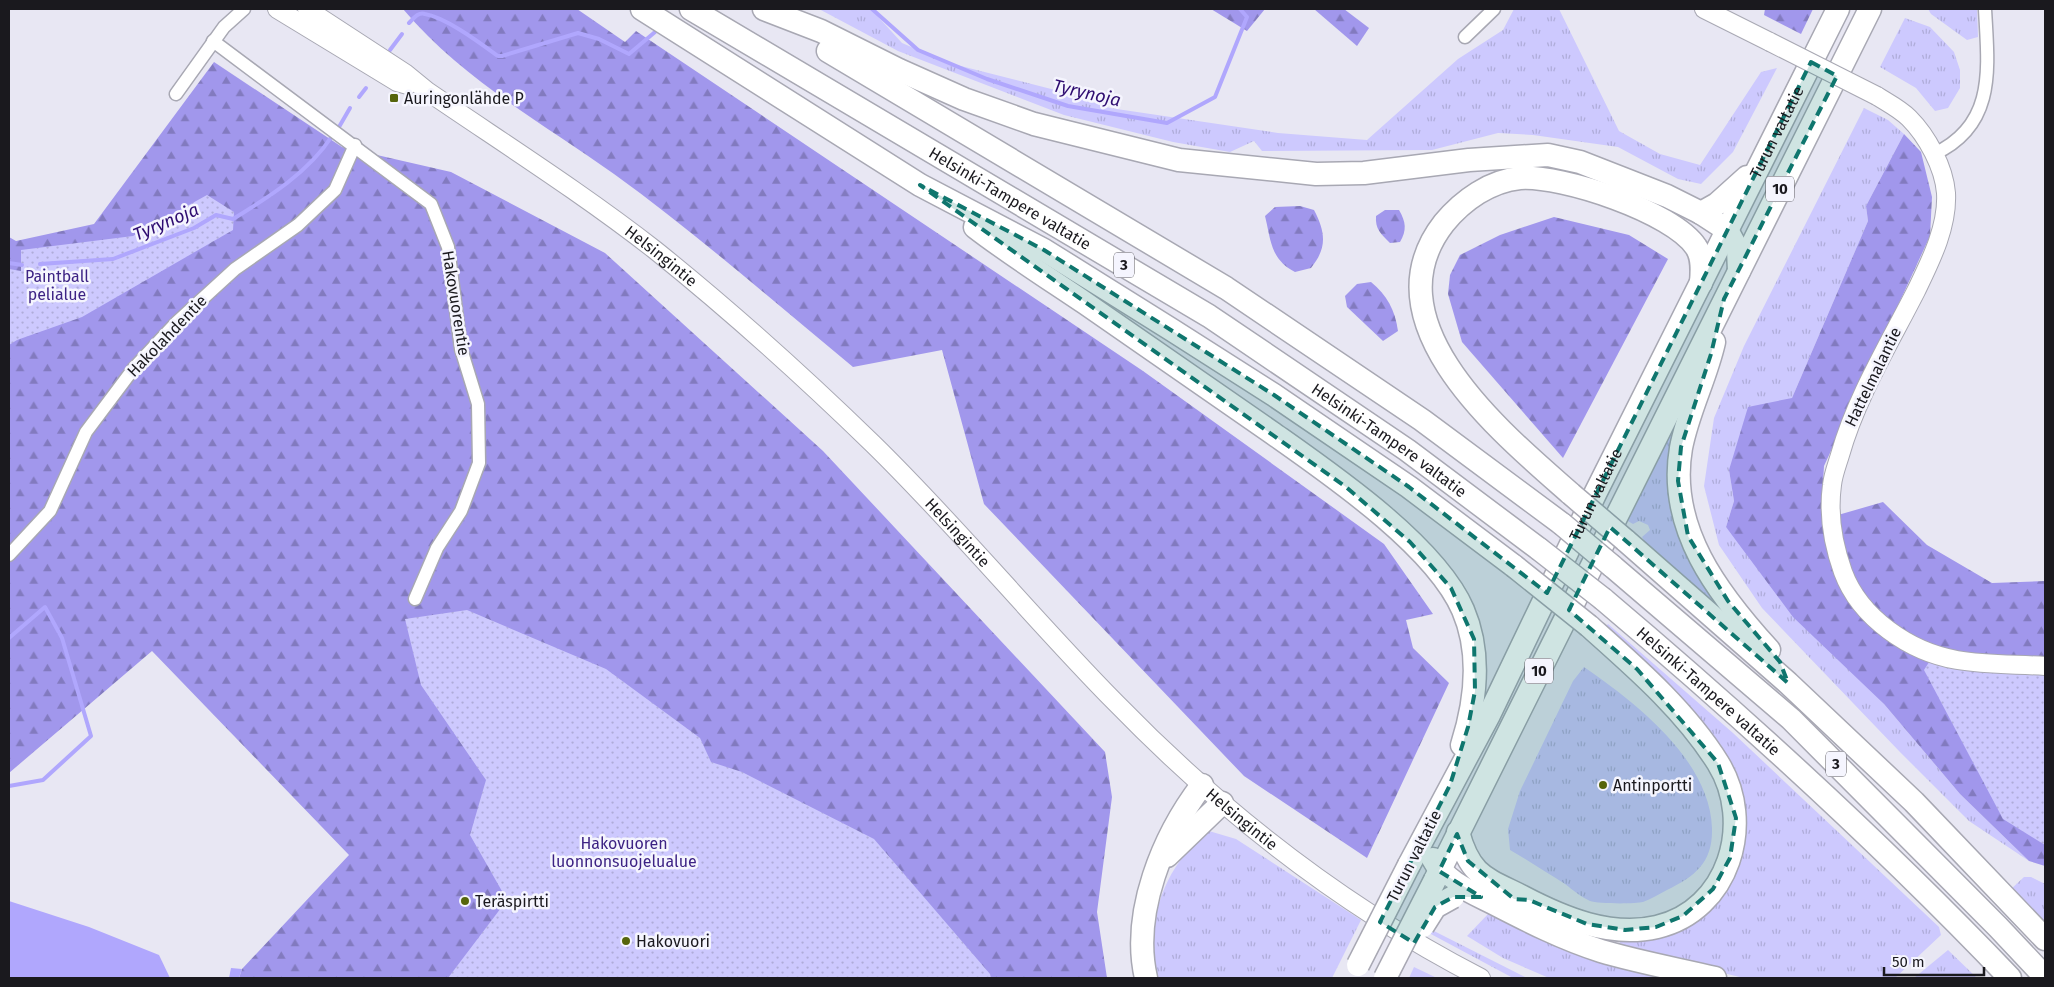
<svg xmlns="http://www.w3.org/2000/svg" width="2054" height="987" viewBox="0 0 2054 987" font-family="'Fira Sans',sans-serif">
<defs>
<pattern id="grass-tufts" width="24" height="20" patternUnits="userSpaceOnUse" patternTransform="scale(1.25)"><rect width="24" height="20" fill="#cdc9fe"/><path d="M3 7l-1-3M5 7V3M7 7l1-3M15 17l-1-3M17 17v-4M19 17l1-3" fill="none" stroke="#afacd9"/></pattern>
<pattern id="forest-firs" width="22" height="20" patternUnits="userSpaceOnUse" patternTransform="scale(1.25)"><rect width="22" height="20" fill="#a197ec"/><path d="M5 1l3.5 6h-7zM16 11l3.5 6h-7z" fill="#827abf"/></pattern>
<pattern id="park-dots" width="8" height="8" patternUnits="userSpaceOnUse" patternTransform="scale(1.25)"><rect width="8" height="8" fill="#cdc9fe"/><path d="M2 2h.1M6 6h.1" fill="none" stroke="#afacd9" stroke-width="1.8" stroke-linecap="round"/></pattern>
</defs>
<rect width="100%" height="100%" fill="#e8e7f3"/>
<g fill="url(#grass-tufts)">
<polygon points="819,9 871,9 902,43 949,63 1059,91 1110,108 1278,133 1367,140 1458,59 1503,30 1514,9 1559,9 1619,131 1660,154 1700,165 1761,72 1777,68 1733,152 1701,184 1678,179 1618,147 1533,135 1498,133 1432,150 1262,151 1254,141 1230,152 1173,142 1064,115 898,51"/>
<polygon points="1928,9 1977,9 1978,37 1967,40 1931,14"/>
<polygon points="1905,18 1930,27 1954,52 1960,70 1960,88 1948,108 1935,111 1916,88 1880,67"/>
<polygon points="1864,108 1888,120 1904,134 1866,206 1868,221 1792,398 1729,470 1734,501 1726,527 1884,704 1960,794 2029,861 1969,821 1899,751 1762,608 1719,545 1704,486 1714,418 1744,346"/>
<polygon points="1679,414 1673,468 1734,622 1652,554 1642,537 1650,530 1648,525 1639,521 1633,524 1626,520"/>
<polygon points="1608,624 1733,733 1939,927 1941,935 1895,978 1744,978 1618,948 1622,936 1716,898 1737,791 1603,630"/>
<path d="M1584,667C1635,702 1710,760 1712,828C1713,862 1696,876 1667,890C1659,894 1651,899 1643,902C1636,904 1597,904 1590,901C1581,897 1573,890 1565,884C1547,873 1529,861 1510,850L1508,829L1520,791L1573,681Z"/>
<path d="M1209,831L1236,839L1361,920L1332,978H1157C1154,971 1155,963 1154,955C1150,907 1170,861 1209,831Z"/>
<polygon points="2024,877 2031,877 2045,884 2045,928 2010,890"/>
<polygon points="1489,913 1679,978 1549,978 1503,958 1467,936"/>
<polygon points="1430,929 1527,978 1513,978 1429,933"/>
<polygon points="1948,950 1977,978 1914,978"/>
<polygon points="1414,967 1437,978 1409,978"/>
</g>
<g fill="url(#forest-firs)">
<path d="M403,9H577L625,42L636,31L1143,371L1384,544L1433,614L1406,620L1413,648L1449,683L1367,858L1244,776L984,504L942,350L853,367C774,302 697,234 614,174C540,121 463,80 403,9Z"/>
<polygon points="1211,9 1265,9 1247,31"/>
<polygon points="1314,9 1344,9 1369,28 1357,46"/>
<polygon points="1765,9 1813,9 1801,34 1764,15"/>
<polygon points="214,62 342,147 451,172 605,253 823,451 1105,752 1112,797 1097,912 1107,978 239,978 242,969 349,855 152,651 9,773 9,237 16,241 94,224"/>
<polygon points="1904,134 1921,152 1932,197 1930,236 1824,466 1822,498 1823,522 1832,559 1919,659 2045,672 2045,866 2029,861 1960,794 1884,704 1793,617 1726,527 1734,501 1729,470 1748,407 1792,398 1868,221 1866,206"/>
<path d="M1300,206L1314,210C1326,233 1327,248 1311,268L1295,272C1270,259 1271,240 1265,216L1275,207Z"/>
<path d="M1385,210H1399C1406,222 1407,230 1400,242L1390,243C1381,234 1375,229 1376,216Z"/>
<polygon points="1554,217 1629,235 1668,259 1563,458 1462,342 1448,294 1450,275 1460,255 1500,235"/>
<path d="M1371,282C1387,295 1395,310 1398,331L1383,341L1347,307L1345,296L1357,284Z"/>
<polygon points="1883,502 1927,545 1992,583 2045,581 2045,660 1987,657 1942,650 1897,627 1868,602 1848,570 1838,515"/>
</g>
<g fill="url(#park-dots)">
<polygon points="207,195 234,212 233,230 82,317 17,340 9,345 9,269 21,271 21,250 133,236"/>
<polygon points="467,610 606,669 700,738 711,762 742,772 874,839 990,974 991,978 448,978 507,900 470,835 486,780 421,685 405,619"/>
<polygon points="1931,659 2045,672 2045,845 2003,819 1924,670"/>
</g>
<g fill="#b0a7fd">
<polygon points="9,901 89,927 159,955 170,978 9,978"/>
<polygon points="231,968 242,969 239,978 229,978"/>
</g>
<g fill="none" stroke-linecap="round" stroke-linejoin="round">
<g stroke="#b0a7fd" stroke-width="4">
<polyline points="872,9 918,50 987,79 1068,106 1167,123 1215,97 1247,17 1240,9"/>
<path d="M409,23C414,18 418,12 425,14C447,18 480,43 498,56H502L578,33L599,39L629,54L655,32"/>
<polyline points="390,50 402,34"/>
<polyline points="359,97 366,88"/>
<polyline points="339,127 350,108"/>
<polyline points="9,263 22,265"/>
<path d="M40,264L113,259L194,228L216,215L233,219C269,197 309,172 332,136"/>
<polyline points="9,638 45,607 62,638 91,736 43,780 9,786"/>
</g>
<defs>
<g id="street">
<polyline points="1465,37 1494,9"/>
<polyline points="213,41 431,204 448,247 461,349 478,404 479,463 461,511 437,548 415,599"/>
<polyline points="176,94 224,27 244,9"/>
<path d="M1934,154C1997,125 1988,67 1985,9"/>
<polyline points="9,555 50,511 86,432 134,368 176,323 235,269 298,225 335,190 355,145"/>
</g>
<g id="secondary">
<polyline points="277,9 397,82 408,85"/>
<path id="s1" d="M307,9L405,73L427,91C503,143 582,193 655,250C731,311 803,376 873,444C958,527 1033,619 1116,703C1222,812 1345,908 1481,978"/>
<polyline points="1704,9 1770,42"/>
<path d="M1877,96C1888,103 1900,109 1909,118C1927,136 1944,167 1946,193C1948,227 1930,262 1916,291C1889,344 1856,398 1840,455C1837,465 1833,475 1832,485C1828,514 1833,544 1843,572C1860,618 1910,652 1957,660C1986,665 2016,664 2045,666"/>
</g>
<g id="highway">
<polyline points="642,9 920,185 1044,250 1172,330 1274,395 1409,487 1514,566"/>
<path id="s2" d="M691,9L1209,316L1407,450L1539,549"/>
<polyline points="764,9 821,31 899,70 964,99 1034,124 1179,160 1316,174 1364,173 1469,160 1548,155 1580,162 1667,196 1701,213 1727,230 1738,250 1739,271"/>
<polyline points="828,51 1226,288 1422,420 1562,524"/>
<polyline points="1701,213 1717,204 1747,177"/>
<path d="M975,227C1010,254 1048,278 1085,303C1147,346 1209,389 1271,432C1329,473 1435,545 1463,610C1482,654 1476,701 1462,745"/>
<path d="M1714,342C1706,378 1688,411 1681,448C1667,528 1718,594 1769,650"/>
<path d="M1571,494C1503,434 1366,323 1444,223C1463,200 1490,181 1520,178C1562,175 1673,212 1696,247C1703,257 1702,271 1701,283"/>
<polyline points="1625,540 1788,683 1914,802 2045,939"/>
<polyline points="1612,566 1791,719 1998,927 2045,977"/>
<path id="s3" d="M1603,599C1745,719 1882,844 2010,978"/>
<path d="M1458,832C1470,876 1485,878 1523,897C1563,918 1611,938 1657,927C1729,910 1755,823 1718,763C1685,710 1635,667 1589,626"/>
<polyline points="1167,856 1222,803"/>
<path d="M1433,859C1444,881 1471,892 1493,903C1528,921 1563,939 1601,951C1638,962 1677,969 1715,978"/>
<path id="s4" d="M1409,865L1489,715L1596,492L1838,9"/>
<polyline points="1435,880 1870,9"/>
<path d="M1146,978C1131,913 1163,836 1202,785"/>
</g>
</defs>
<use href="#street" stroke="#a8a8b3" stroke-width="15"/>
<use href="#secondary" stroke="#a8a8b3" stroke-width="20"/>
<use href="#highway" stroke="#a8a8b3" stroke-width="25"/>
<use href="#street" stroke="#fff" stroke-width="12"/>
<use href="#secondary" stroke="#fff" stroke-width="18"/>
<use href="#highway" stroke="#fff" stroke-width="22"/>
<defs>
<polyline id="secondary-bridge" points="1770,42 1877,96"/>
<g id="highway-bridge">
<polyline points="1571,494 1625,540"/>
<polyline points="1562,524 1612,566"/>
<polyline points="1539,549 1603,599"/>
<polyline points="1514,566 1589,626"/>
<polyline points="1423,926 1435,907 1453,897"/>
<polyline points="1358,965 1409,865"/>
<polyline points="1385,978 1435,880"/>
</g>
</defs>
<use href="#secondary-bridge" stroke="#a8a8b3" stroke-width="20" stroke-linecap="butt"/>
<use href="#highway-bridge" stroke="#a8a8b3" stroke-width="25" stroke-linecap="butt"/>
<use href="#secondary-bridge" stroke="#fff" stroke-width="18"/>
<use href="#highway-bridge" stroke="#fff" stroke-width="22"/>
</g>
<path fill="#0f766e" fill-opacity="0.2" stroke="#0f766e" stroke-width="4" stroke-dasharray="10 6" stroke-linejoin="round" d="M1811,62L1837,76L1724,299L1711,354L1681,447L1678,481L1688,536L1728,601L1780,662L1788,683L1610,527L1569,610L1637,669L1718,763L1736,818L1730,858L1713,889L1683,916L1656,927L1625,930L1587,924L1529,900L1514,899L1468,861L1457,834L1439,871L1481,897H1453L1435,907L1414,943L1380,922L1450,785L1468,727L1475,691L1474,639L1451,588L1410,542L1346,487L920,185L1044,250L1274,395L1409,487L1547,593Z"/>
<g fill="#56650c" stroke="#f5f5fe" stroke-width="2">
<rect x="389" y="93" width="10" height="10" rx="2.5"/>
<circle cx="1603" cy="785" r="5"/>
<circle cx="465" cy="901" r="5"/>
<circle cx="626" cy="941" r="5"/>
</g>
<g text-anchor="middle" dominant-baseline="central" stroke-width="5" stroke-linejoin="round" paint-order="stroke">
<g fill="#f5f5fe" stroke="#5c5b61" stroke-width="1">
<rect x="1766" y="176.5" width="28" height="25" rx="4"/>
<rect x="1114" y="252.5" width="20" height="25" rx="4"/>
<rect x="1525" y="658.5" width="28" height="25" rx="4"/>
<rect x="1826" y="751.5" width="20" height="25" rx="4"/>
</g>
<g font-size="15" font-weight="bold" fill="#1a191e">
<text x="1780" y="189">10</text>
<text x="1124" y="265">3</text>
<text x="1539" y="671">10</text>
<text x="1836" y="764">3</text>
</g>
<g font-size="16" fill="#1a191e" stroke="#f5f5fe" text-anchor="start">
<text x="404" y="98">Auringonlähde P</text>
<text x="1613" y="785">Antinportti</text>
<text x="475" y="901">Teräspirtti</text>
<text x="636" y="941">Hakovuori</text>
</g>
<g font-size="16" fill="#1a191e" stroke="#f5f5fe">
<text stroke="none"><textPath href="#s4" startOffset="820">Turun valtatie</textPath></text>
<text stroke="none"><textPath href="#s2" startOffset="371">Helsinki-Tampere valtatie</textPath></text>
<text stroke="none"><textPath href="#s1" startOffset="432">Helsingintie</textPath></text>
<text transform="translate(456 303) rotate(81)">Hakovuorentie</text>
<text transform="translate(167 336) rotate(-46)">Hakolahdentie</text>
<text transform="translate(1873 377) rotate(-64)">Hattelmalantie</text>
<text stroke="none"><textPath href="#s2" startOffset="821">Helsinki-Tampere valtatie</textPath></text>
<text stroke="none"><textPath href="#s4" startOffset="415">Turun valtatie</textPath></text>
<text stroke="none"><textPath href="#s1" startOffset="838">Helsingintie</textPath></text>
<text stroke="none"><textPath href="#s3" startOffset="140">Helsinki-Tampere valtatie</textPath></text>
<text stroke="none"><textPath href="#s1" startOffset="1242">Helsingintie</textPath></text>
<text transform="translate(1414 856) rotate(-63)">Turun valtatie</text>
</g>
<g font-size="16" fill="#3d2384" stroke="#f5f5fe">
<text x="57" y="276">Paintball<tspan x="57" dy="18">pelialue</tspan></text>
<text x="624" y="843">Hakovuoren<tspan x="624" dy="18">luonnonsuojelualue</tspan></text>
</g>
<g font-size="18" font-style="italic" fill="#2f0d71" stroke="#f5f5fe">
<text transform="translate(1087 93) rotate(13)">Tyrynoja</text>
<text transform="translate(166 222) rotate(-23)">Tyrynoja</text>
</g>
</g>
<rect width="2054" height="987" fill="none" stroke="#1a191e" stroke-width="20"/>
<path d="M1884 967v8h100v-8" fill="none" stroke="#1a191e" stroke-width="2.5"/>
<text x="1892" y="967" font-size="15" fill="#1a191e" stroke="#f5f5fe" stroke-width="4" paint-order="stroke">50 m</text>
</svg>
